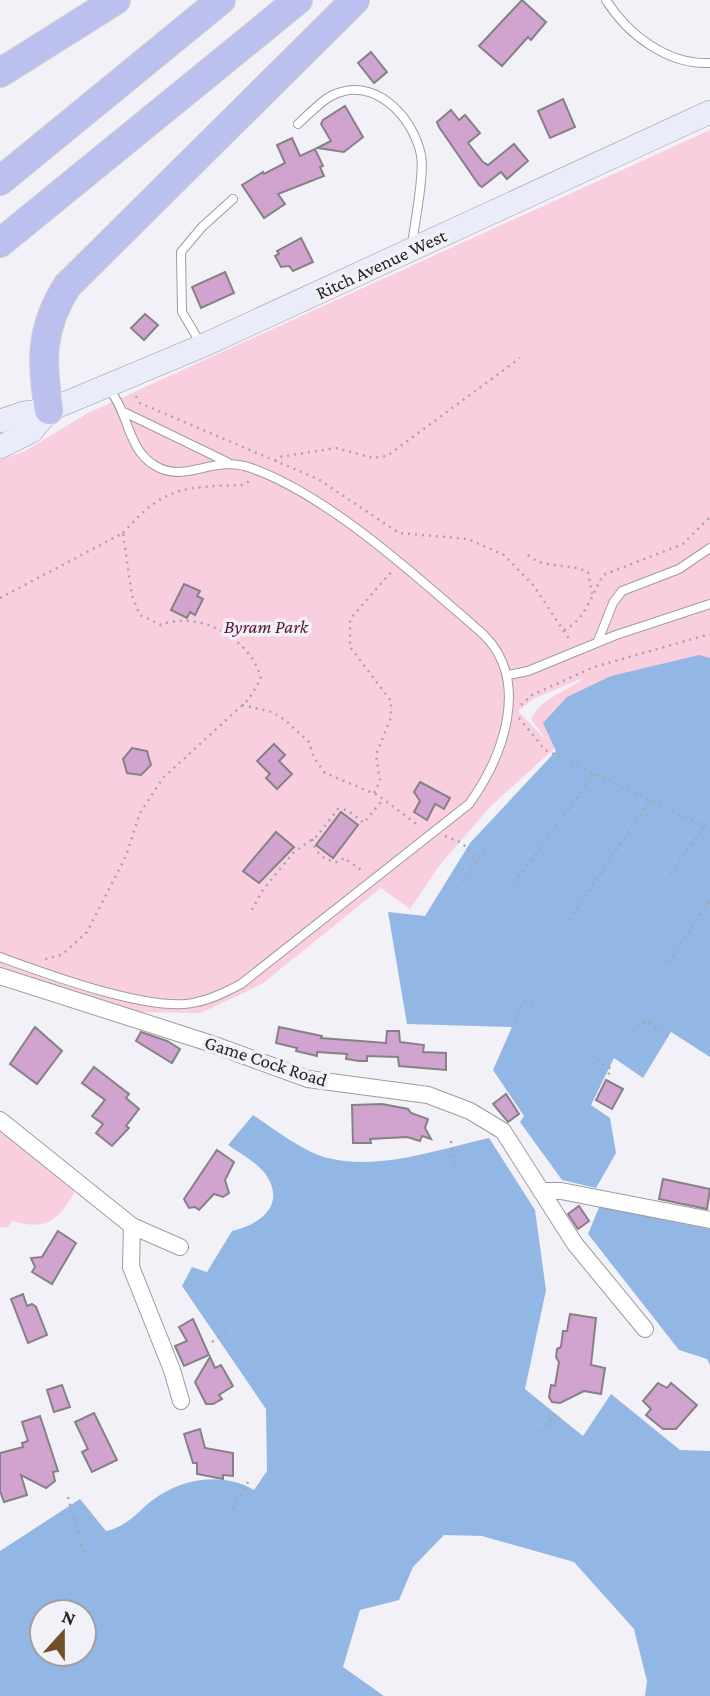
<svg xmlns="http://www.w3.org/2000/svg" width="710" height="1696" viewBox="0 0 710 1696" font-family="'Crimson Pro',serif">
<rect width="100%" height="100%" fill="#f3f1f8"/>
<g fill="#f9cfe0" fill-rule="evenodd">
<path d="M710,130V742L586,708L554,749L491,806L439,866L410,909L381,888L262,984L201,1013L135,1012L0,968V460L25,451L88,413ZM583,678C568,692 541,697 531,719L547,741L518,711L535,698Z"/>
<path d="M0,1129L68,1181L74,1193C56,1223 45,1230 12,1221L7,1228L0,1227Z"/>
</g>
<g fill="#93b7e5" fill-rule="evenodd">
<polygon points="699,655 710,658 710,1057 671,1032 643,1078 614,1058 591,1105 610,1118 616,1153 596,1188 562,1180 520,1122 524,1116 493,1070 512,1027 407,1024 388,912 425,916 470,843 556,751 543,723 567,697 611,676"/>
<path d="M253,1115C276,1130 302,1151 328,1158C379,1171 439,1149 489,1138L535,1210L546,1290L525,1389L583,1436L611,1394L680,1450L710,1451V1696H645L647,1681L634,1629L574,1562L482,1536L444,1535L413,1567L399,1600L360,1610L343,1667L384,1696H0V1551L80,1499L106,1531C132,1525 139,1508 160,1495C188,1477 227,1473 254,1490L267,1471L266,1409L182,1286L192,1267L207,1272L232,1231C254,1226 283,1210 270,1182C263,1165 242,1155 228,1145ZM42,1612H84V1654H42Z"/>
<polygon points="600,1205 710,1229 710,1365 707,1359 679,1350 588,1234"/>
</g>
<g fill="#d0a4ce" stroke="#868186" stroke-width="2">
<polygon points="522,0 546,22 531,40 528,37 502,66 479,46"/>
<polygon points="371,52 387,72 374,83 358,63"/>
<polygon points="563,99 575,127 550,138 538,111"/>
<polygon points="345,106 363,137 344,152 317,148 331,141 321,124 323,120"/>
<polygon points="451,110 459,120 465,115 480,133 468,143 483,162 488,165 514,144 528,161 507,179 501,172 482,187 479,185 439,127 437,122"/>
<polygon points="292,138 300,156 315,149 323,166 320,167 324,176 278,194 285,204 264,218 242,185 263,172 264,174 285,163 277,145"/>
<polygon points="301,238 313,262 293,271 289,266 281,267 275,256 279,254 277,251"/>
<polygon points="225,272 234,293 201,308 192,287"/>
<polygon points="145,314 158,325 144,340 131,328"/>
<polygon points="184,584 200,591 197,596 203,599 195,615 190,612 187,618 171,610"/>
<polygon points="274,744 285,755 279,761 292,774 277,789 266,778 270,774 257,761"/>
<polygon points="132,748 147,751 151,765 141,775 127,773 123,759"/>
<polygon points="420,782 450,798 444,809 435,804 427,820 414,812 420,801 414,792"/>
<polygon points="341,812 358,825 333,858 316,845"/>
<polygon points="276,832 294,847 259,883 243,871"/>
<polygon points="35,1027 62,1051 37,1084 10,1064"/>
<polygon points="279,1027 322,1036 321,1038 386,1043 387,1031 399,1031 400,1042 424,1045 423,1052 446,1053 446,1070 399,1066 398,1057 367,1056 367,1061 359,1061 346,1059 347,1054 317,1052 317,1056 296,1051 297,1048 276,1043"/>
<polygon points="141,1032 167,1041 180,1049 172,1063 136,1041"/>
<polygon points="94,1067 129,1094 126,1098 139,1109 126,1126 129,1128 112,1146 96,1133 103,1124 92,1116 105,1100 82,1083"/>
<polygon points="606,1080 623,1089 612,1109 596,1100"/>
<polygon points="506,1094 519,1114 508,1122 493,1104"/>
<polygon points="382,1104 408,1109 411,1113 428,1119 425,1128 431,1139 422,1136 420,1141 407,1137 370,1139 371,1143 353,1143 352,1105"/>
<polygon points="217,1150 234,1162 225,1180 229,1193 223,1197 214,1194 199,1210 195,1207 189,1208 184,1199"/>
<polygon points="663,1179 710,1189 707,1209 659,1199"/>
<polygon points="579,1206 589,1221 578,1229 568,1214"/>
<polygon points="58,1231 76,1243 52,1284 32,1272 35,1267 31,1258 42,1257"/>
<polygon points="23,1294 27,1306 32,1304 36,1307 47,1335 28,1343 11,1299"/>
<polygon points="570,1314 596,1318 591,1365 605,1368 601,1394 584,1391 560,1403 552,1402 549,1397 551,1385 555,1386 559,1362 556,1357 557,1349 561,1347 563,1331 567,1331"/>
<polygon points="193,1319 209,1355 184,1366 175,1346 187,1341 179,1327"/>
<polygon points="210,1357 215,1368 221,1365 233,1386 219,1395 222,1399 213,1404 206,1404 195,1382"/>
<polygon points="658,1383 667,1388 671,1383 697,1405 676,1429 663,1429 646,1415 651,1409 643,1401"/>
<polygon points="62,1385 70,1407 54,1412 47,1390"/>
<polygon points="94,1413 117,1460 92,1472 82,1452 88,1449 75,1422"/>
<polygon points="40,1416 58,1471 53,1472 55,1481 46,1488 21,1475 27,1495 4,1502 0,1491 0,1453 23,1447 22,1443 28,1441 22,1422"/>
<polygon points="200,1429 205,1448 233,1453 233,1476 223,1475 223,1479 197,1474 197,1463 193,1463 184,1434"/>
</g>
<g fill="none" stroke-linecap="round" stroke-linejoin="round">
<defs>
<g id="service">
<path d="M606,0C628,35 668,65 710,63"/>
<path d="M298,124C308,115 320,102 331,96C373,74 413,116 421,155C425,174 414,225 412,246"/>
<polyline points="201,344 182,312 181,252 202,227 233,199"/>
<polyline points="126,413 227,462"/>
<polyline points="598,641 613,603 622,591 679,569 710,548"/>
<polyline points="508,675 528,671 616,635 710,604"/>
<path d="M0,957C44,973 153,1014 197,1002C212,999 228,991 241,984L469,804C503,757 531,682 484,635C421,580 330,496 251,468C212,454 185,485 154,465C127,448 129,413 109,389"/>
</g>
<g id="minor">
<polyline points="0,976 209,1043 308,1079 428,1095 470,1111 503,1131 575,1244 645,1329"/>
<polyline points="0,1120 132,1226 180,1247"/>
<polyline points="541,1191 561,1191 710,1220"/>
<polyline points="132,1226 131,1267 172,1370 181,1401"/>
</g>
<g id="secondary">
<polyline points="0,421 24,413 49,410 202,346 710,112"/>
<polyline points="0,447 32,431 49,410"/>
</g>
<g id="motorway">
<polyline points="0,73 116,0"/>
<polyline points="0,181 221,0"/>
<polyline points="0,243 298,0"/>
<path d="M49,410C41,362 40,329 67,286L355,0"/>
</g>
</defs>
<use href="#service" stroke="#9e9ba2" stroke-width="10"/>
<use href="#minor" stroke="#9e9ba2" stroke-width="18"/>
<use href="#secondary" stroke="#9e9ba2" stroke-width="24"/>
<use href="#motorway" stroke="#cfcfcf" stroke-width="30"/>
<g stroke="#a7a5ab" stroke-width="2.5" stroke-dasharray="2 5" stroke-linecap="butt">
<polyline points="136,396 140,403 318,479 399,533 468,539 504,555 534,586 571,642"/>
<polyline points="275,461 279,457 336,448 373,458 387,456 520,358"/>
<path d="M123,533C164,486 184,487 243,485L251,480"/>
<path d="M528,555C542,569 570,563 588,572L592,594"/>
<path d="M0,598L123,533L132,596L140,615L161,625C198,609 252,639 261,679L249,699L163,778L140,813L126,856L87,932L63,954L46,959L45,963"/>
<path d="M564,630C586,619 591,596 603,575L683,544L710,517"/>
<polyline points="242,705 272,712 285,720 309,742 314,758 325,773 378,795 419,826"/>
<polyline points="521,705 532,695 594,667 710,634"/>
<polyline points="519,718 545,750 710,829"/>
<polyline points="374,793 380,781 376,755 391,717 391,701 350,647 350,619 392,571"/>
<polyline points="445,836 462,843 479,860"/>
<path d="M312,839C315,853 325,862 339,862L344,858L363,871"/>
<polyline points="671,874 704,826"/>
<polyline points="462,881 486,851"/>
<polyline points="514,883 595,773"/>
<polyline points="252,910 262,891 294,852 317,836 338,809 347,810 364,823 383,799"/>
<polyline points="569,920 650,800"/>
<polyline points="669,962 710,900"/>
<polyline points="512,1027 523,1002 537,1007"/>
<polyline points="631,1030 647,1021 671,1039"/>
<polyline points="591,1056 611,1069 607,1078"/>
<polyline points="451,1141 457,1177"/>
<polyline points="212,1342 228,1331"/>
<polyline points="541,1432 557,1412"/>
<polyline points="68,1497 85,1557"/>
<polyline points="233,1508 248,1482"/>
</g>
<use href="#service" stroke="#fff" stroke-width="8"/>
<use href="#minor" stroke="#fff" stroke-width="16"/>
<use href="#secondary" stroke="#ebecfa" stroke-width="23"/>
<use href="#motorway" stroke="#bbc0ee" stroke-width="28"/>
</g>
<g text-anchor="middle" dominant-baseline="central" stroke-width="7" stroke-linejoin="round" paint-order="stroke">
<g font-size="19" fill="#242326" stroke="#f3f1f8">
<text transform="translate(381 264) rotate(-25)">Ritch Avenue West</text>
<text transform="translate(266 1061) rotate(18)">Game Cock Road</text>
</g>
<g font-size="19" font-style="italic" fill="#561137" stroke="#f3f1f8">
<text x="266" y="626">Byram Park</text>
</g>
</g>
<g transform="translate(63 1633) rotate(21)"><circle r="33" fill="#f3f1f8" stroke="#a09fa4" stroke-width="2"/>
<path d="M0-5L12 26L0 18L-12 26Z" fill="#734e2a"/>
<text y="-10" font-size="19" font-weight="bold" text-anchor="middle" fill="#242326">N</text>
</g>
</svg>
